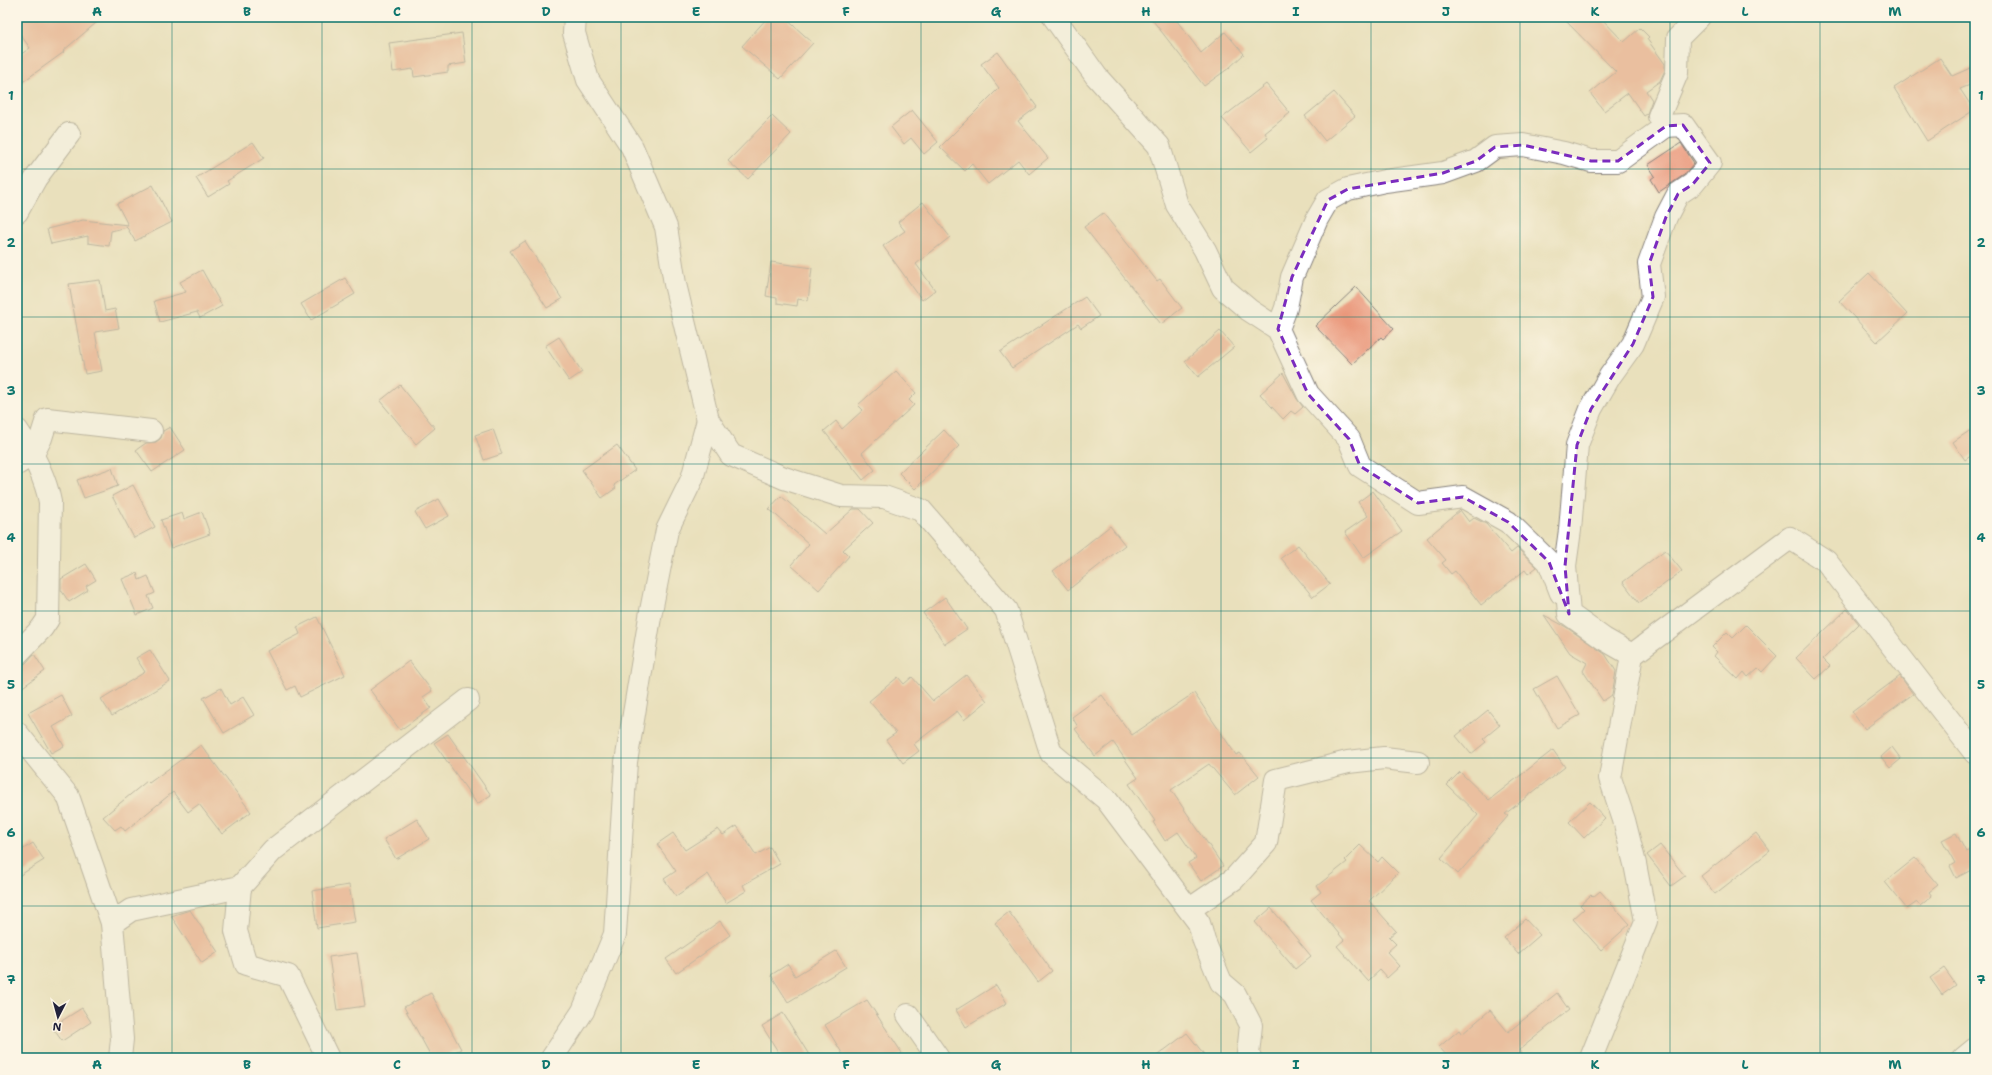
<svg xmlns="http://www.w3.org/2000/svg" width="1992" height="1075" viewBox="0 0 1992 1075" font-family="'Shantell Sans',sans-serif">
<rect width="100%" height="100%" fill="#fcf5e5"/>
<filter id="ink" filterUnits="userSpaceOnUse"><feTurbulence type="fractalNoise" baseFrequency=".025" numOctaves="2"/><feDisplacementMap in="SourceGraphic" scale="8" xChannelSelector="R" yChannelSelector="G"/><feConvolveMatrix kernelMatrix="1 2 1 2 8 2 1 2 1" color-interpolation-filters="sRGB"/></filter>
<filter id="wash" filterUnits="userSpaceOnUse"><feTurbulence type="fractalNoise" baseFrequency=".012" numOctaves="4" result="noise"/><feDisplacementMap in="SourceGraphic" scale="16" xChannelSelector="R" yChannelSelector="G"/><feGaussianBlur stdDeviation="0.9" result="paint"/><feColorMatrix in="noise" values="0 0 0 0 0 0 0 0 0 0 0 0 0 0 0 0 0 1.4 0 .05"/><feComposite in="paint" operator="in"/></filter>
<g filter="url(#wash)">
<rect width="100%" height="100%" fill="#e9e0bc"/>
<g id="blocks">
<g fill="#ea987b">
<polygon points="17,17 103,17 63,51 64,52 17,86 17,57 30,48 17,30"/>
<polygon points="768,17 784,17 813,43 780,79 742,46"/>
<polygon points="1150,17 1174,17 1201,53 1225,32 1244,54 1229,68 1204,86"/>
<polygon points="1562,17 1600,17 1624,42 1640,28 1649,37 1647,39 1665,64 1665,70 1660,81 1646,91 1652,100 1647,114 1644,116 1628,93 1604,111 1590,93 1616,72"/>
<polygon points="462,33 466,63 448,66 448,72 414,77 413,69 393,72 389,43"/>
<polygon points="998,52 1037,107 1018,121 1048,158 1029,174 1018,160 988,184 972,164 965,171 940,147 999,88 981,64"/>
<polygon points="1940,58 1952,76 1975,66 1975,83 1960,89 1974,110 1927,141 1894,88"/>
<polygon points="1266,84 1290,113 1265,133 1268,138 1251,152 1222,118"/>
<polygon points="1334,92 1355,116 1325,141 1305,116"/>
<polygon points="912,110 938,142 924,154 911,138 904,144 891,127"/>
<polygon points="772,116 791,134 748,179 728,161"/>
<polygon points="253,142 264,158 227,181 229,184 208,197 196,178"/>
<polygon points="1681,143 1694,163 1684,175 1659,192 1651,179 1655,176 1648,165"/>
<polygon points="153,185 172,222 135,241 126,226 127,227 111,231 109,246 88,243 88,236 51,244 47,229 83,220 128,225 117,204"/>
<polygon points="923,202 950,237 916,264 935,290 922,300 883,246 905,231 898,222"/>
<polygon points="1103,213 1157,281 1160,279 1182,308 1161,324 1084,227"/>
<polygon points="525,241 562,299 547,308 510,251"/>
<polygon points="771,262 812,268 808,301 798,299 797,306 777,303 777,298 766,296"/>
<polygon points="202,270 222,306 200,318 197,312 160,322 154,301 186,292 180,282"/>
<polygon points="1869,273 1907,314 1877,342 1839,301"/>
<polygon points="345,278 355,294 311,320 301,304"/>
<polygon points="100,280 105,311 115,309 119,328 95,332 102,371 85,374 69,284"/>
<polygon points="1356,287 1394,329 1383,339 1381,337 1352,364 1315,326"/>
<polygon points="1085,297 1099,316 1081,328 1078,324 1012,368 1000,352"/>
<polygon points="1220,331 1234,347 1198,377 1185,361"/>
<polygon points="559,337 582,372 569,381 545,346"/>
<polygon points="896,371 916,393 909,400 914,405 862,453 875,470 863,480 824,431 836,421 842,429 863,410 858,405"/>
<polygon points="1283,373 1297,399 1303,407 1295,414 1291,411 1283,419 1260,394"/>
<polygon points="400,385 435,428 416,444 380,401"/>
<polygon points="170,427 185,450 152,472 136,450 146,443 156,442 161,438 163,431"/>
<polygon points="1975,427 1975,453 1965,460 1953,442"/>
<polygon points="493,429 502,454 484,460 475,435"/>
<polygon points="944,430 959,446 915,489 899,473"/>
<polygon points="617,445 635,470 614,485 616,488 602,498 582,470"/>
<polygon points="112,468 118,486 84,498 77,480"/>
<polygon points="133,485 155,527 134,538 112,496"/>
<polygon points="1373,491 1402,531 1363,558 1345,532 1368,516 1358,502"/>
<polygon points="781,496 825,534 853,509 860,509 873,523 843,550 849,556 819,590 791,565 809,544 769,509"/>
<polygon points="439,499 449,516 425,529 415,512"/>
<polygon points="1460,510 1469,522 1474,518 1486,524 1511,553 1517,548 1537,567 1528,574 1525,570 1481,605 1455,571 1451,574 1442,563 1446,560 1427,538"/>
<polygon points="202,512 210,534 171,548 161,520 182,513 184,519"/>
<polygon points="1110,526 1125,545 1068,590 1053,571"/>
<polygon points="1298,545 1330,584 1313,597 1281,558"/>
<polygon points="1665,550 1682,571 1639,603 1623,582"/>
<polygon points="86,564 96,580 86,586 88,590 69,602 61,590 61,579"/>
<polygon points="137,573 139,580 148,576 155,593 148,596 153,608 137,615 122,579"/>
<polygon points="945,597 967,629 945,644 923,613"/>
<polygon points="1847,609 1859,624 1823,659 1830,666 1816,679 1796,658"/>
<polygon points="1544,615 1566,627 1605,654 1616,671 1612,695 1603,701 1583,671 1587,663 1570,653"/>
<polygon points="317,617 345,675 300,697 295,686 287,690 267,651 300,634 297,627"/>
<polygon points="1746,625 1777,656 1762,672 1758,668 1748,677 1744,672 1738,679 1714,656 1717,652 1712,647 1727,632 1733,638"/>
<polygon points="150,650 170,681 112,716 101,699 145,672 136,658"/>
<polygon points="34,654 45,671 17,691 17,666 26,663"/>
<polygon points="409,661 432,691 423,697 431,708 400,730 370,690"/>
<polygon points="966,675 987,701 964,720 957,711 914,744 919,751 903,763 886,740 896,733 869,701 898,677 904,684 912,677 933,701"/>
<polygon points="1557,676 1580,715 1557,728 1534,689"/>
<polygon points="1900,676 1913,694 1865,729 1852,712"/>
<polygon points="221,688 230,705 243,697 254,715 224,733 203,698"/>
<polygon points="1194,693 1236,755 1240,753 1259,776 1235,795 1209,764 1171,790 1223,866 1201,881 1188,863 1196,858 1178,832 1165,841 1153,822 1155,821 1129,784 1138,778 1113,742 1095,756 1075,729 1078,727 1072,717 1102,695 1132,735"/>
<polygon points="61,695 72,716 53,727 64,746 51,753 28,713"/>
<polygon points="1488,710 1500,725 1483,739 1486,742 1471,754 1456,736"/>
<polygon points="448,734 491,795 477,804 434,743"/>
<polygon points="201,745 251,812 222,834 199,804 188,812 173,792 125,831 121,826 115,830 103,817 147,781 149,783"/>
<polygon points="1892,747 1901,759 1890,768 1881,757"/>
<polygon points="1553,750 1565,767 1505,814 1508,816 1458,874 1441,858 1478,815 1447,785 1460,772 1489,800"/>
<polygon points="1590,802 1605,818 1584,838 1569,822"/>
<polygon points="417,819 429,839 396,859 384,839"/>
<polygon points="737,826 756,855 770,847 780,864 743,885 746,891 726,903 708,874 676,896 664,879 676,871 657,844 673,833 685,850 718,829 723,835"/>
<polygon points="1756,833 1770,851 1715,894 1701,876"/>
<polygon points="1956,833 1966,852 1975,847 1975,868 1956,878 1950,866 1955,863 1942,840"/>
<polygon points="33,843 44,860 17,877 17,853"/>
<polygon points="1360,845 1378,862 1382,857 1398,873 1369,901 1396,931 1389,937 1396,944 1387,952 1400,966 1387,978 1380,970 1368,981 1337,946 1344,940 1311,900 1321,892 1317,886 1347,862 1345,860"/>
<polygon points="1660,845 1685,876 1671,886 1647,855"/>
<polygon points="1915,858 1938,885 1929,892 1932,896 1920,906 1917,902 1907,909 1885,882"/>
<polygon points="349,885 355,922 317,928 312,891"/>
<polygon points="1600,891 1630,924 1601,950 1573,919 1584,909 1580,905 1591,895 1593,897"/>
<polygon points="1271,908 1311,956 1295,969 1255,922"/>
<polygon points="190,910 218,952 202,963 171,916"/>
<polygon points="1009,912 1052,971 1038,982 995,923"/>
<polygon points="1525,919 1540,935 1518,954 1504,938"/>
<polygon points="720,921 730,935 676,973 666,959"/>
<polygon points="836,951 846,967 788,1002 771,975 788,964 795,976"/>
<polygon points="357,953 365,1006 337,1010 329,957"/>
<polygon points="1944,968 1956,985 1942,995 1930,978"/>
<polygon points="996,985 1007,1003 966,1027 956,1010"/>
<polygon points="431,993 461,1049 443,1058 432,1058 404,1007"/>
<polygon points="1557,993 1569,1010 1519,1050 1525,1058 1449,1058 1439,1047 1459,1030 1462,1034 1490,1010 1508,1032"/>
<polygon points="867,1000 902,1053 895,1058 845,1058 825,1025"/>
<polygon points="82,1008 91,1022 62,1041 52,1027"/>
<polygon points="783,1013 811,1058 782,1058 762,1026"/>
<polygon points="1187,1033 1207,1058 1154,1058"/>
</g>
</g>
</g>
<g filter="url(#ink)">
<use href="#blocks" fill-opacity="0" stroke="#86817c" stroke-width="1"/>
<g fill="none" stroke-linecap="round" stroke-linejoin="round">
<defs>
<g id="minor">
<polyline points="575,17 574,33 588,80 632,147 666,227 675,284 708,420 731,455 784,478 841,496 884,497 921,510 1006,610 1051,753 1106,799 1199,923 1204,941 1221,982 1235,994 1251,1025 1248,1054 1250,1058"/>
<polyline points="1054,17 1096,76 1159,146 1177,205 1205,250 1223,288 1249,310 1278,329 1308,394 1349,439 1360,466 1418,503 1463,497 1508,522 1549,562 1561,593"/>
<polyline points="17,212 36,178 69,134"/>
<polyline points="1278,329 1286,308 1292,277 1317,219 1328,200 1348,189 1385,181 1443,173 1476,161 1495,147 1523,145 1564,153 1591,161 1618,161 1666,126"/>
<path d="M17,430C32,452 45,475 50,502L48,619L42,628L17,654"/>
<polyline points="17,464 33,454 41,438 47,419 151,431"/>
<polyline points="1632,655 1790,538 1826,561 1975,753"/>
<polyline points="17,733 68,796 112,923 122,1039 120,1058"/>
<polyline points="240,887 236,931 246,964 288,976 328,1058"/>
<polyline points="1190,909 1234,879 1266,843 1276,780 1348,762 1384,758 1418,762"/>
<polyline points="112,923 131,910 240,887 273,850 468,700"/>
<polyline points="908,1015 938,1058"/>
<polyline points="552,1058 583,1011 615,934 626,762 651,611 667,530 692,479 708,420"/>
<polyline points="1591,1058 1646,921 1635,864 1624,820 1610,778 1632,655 1604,639 1569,614 1565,566 1570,530 1577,445 1591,409 1610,376 1633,344 1653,297 1649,264 1666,217 1678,194 1693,184 1710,163 1683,125 1666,126 1659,116 1677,73 1678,38 1699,17"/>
<polyline points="1964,1058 1975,1049"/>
</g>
</defs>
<use href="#minor" stroke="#86817c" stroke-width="24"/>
<use href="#minor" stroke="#fff" stroke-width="22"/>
</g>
</g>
<path d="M0 0H1992V1075H0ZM1683,125L1710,163L1693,184L1678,194L1666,217L1649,264L1653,297L1633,344L1591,409L1577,445L1565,566L1569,614L1549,562L1508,522L1463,497L1418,503L1360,466L1349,439L1308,394L1278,329L1292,277L1328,200L1348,189L1443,173L1476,161L1495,147L1523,145L1591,161H1618L1666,126Z" fill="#e9e0bc" fill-opacity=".55" fill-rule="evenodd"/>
<path fill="none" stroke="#7b2cbf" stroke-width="3" stroke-dasharray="8 5" stroke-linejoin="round" d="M1683,125L1710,163L1693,184L1678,194L1666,217L1649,264L1653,297L1633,344L1591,409L1577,445L1565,566L1569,614L1549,562L1508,522L1463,497L1418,503L1360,466L1349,439L1308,394L1278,329L1292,277L1328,200L1348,189L1443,173L1476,161L1495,147L1523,145L1591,161H1618L1666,126Z"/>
<path fill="none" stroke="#0f766e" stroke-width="1" stroke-opacity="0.55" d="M172,17V1058M322,17V1058M472,17V1058M621,17V1058M771,17V1058M921,17V1058M1071,17V1058M1221,17V1058M1371,17V1058M1520,17V1058M1670,17V1058M1820,17V1058M17,169H1975M17,317H1975M17,464H1975M17,611H1975M17,758H1975M17,906H1975"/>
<rect width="1992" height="1075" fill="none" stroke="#fcf5e5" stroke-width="44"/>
<g transform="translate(58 1017) rotate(186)" stroke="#fcf5e5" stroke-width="3" paint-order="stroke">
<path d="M0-3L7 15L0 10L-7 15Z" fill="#22223b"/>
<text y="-6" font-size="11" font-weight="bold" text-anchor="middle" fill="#22223b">N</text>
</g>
<rect x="22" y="22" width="1948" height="1031" fill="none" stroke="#0f766e" stroke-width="1.5"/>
<g font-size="13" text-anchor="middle" font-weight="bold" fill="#0f766e">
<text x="97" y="16">A</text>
<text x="247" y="16">B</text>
<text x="397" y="16">C</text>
<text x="546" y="16">D</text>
<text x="696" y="16">E</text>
<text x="846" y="16">F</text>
<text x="996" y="16">G</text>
<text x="1146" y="16">H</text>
<text x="1296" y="16">I</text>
<text x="1446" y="16">J</text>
<text x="1595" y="16">K</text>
<text x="1745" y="16">L</text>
<text x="1895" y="16">M</text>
<text x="11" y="100">1</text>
<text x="1981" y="100">1</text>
<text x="11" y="247">2</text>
<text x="1981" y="247">2</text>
<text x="11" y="395">3</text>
<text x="1981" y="395">3</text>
<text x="11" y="542">4</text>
<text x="1981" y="542">4</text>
<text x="11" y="689">5</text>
<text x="1981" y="689">5</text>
<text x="11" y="837">6</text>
<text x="1981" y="837">6</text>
<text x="11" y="984">7</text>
<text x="1981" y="984">7</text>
<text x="97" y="1069">A</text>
<text x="247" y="1069">B</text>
<text x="397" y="1069">C</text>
<text x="546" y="1069">D</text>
<text x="696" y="1069">E</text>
<text x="846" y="1069">F</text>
<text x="996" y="1069">G</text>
<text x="1146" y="1069">H</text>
<text x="1296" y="1069">I</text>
<text x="1446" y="1069">J</text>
<text x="1595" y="1069">K</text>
<text x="1745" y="1069">L</text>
<text x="1895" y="1069">M</text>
</g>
</svg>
